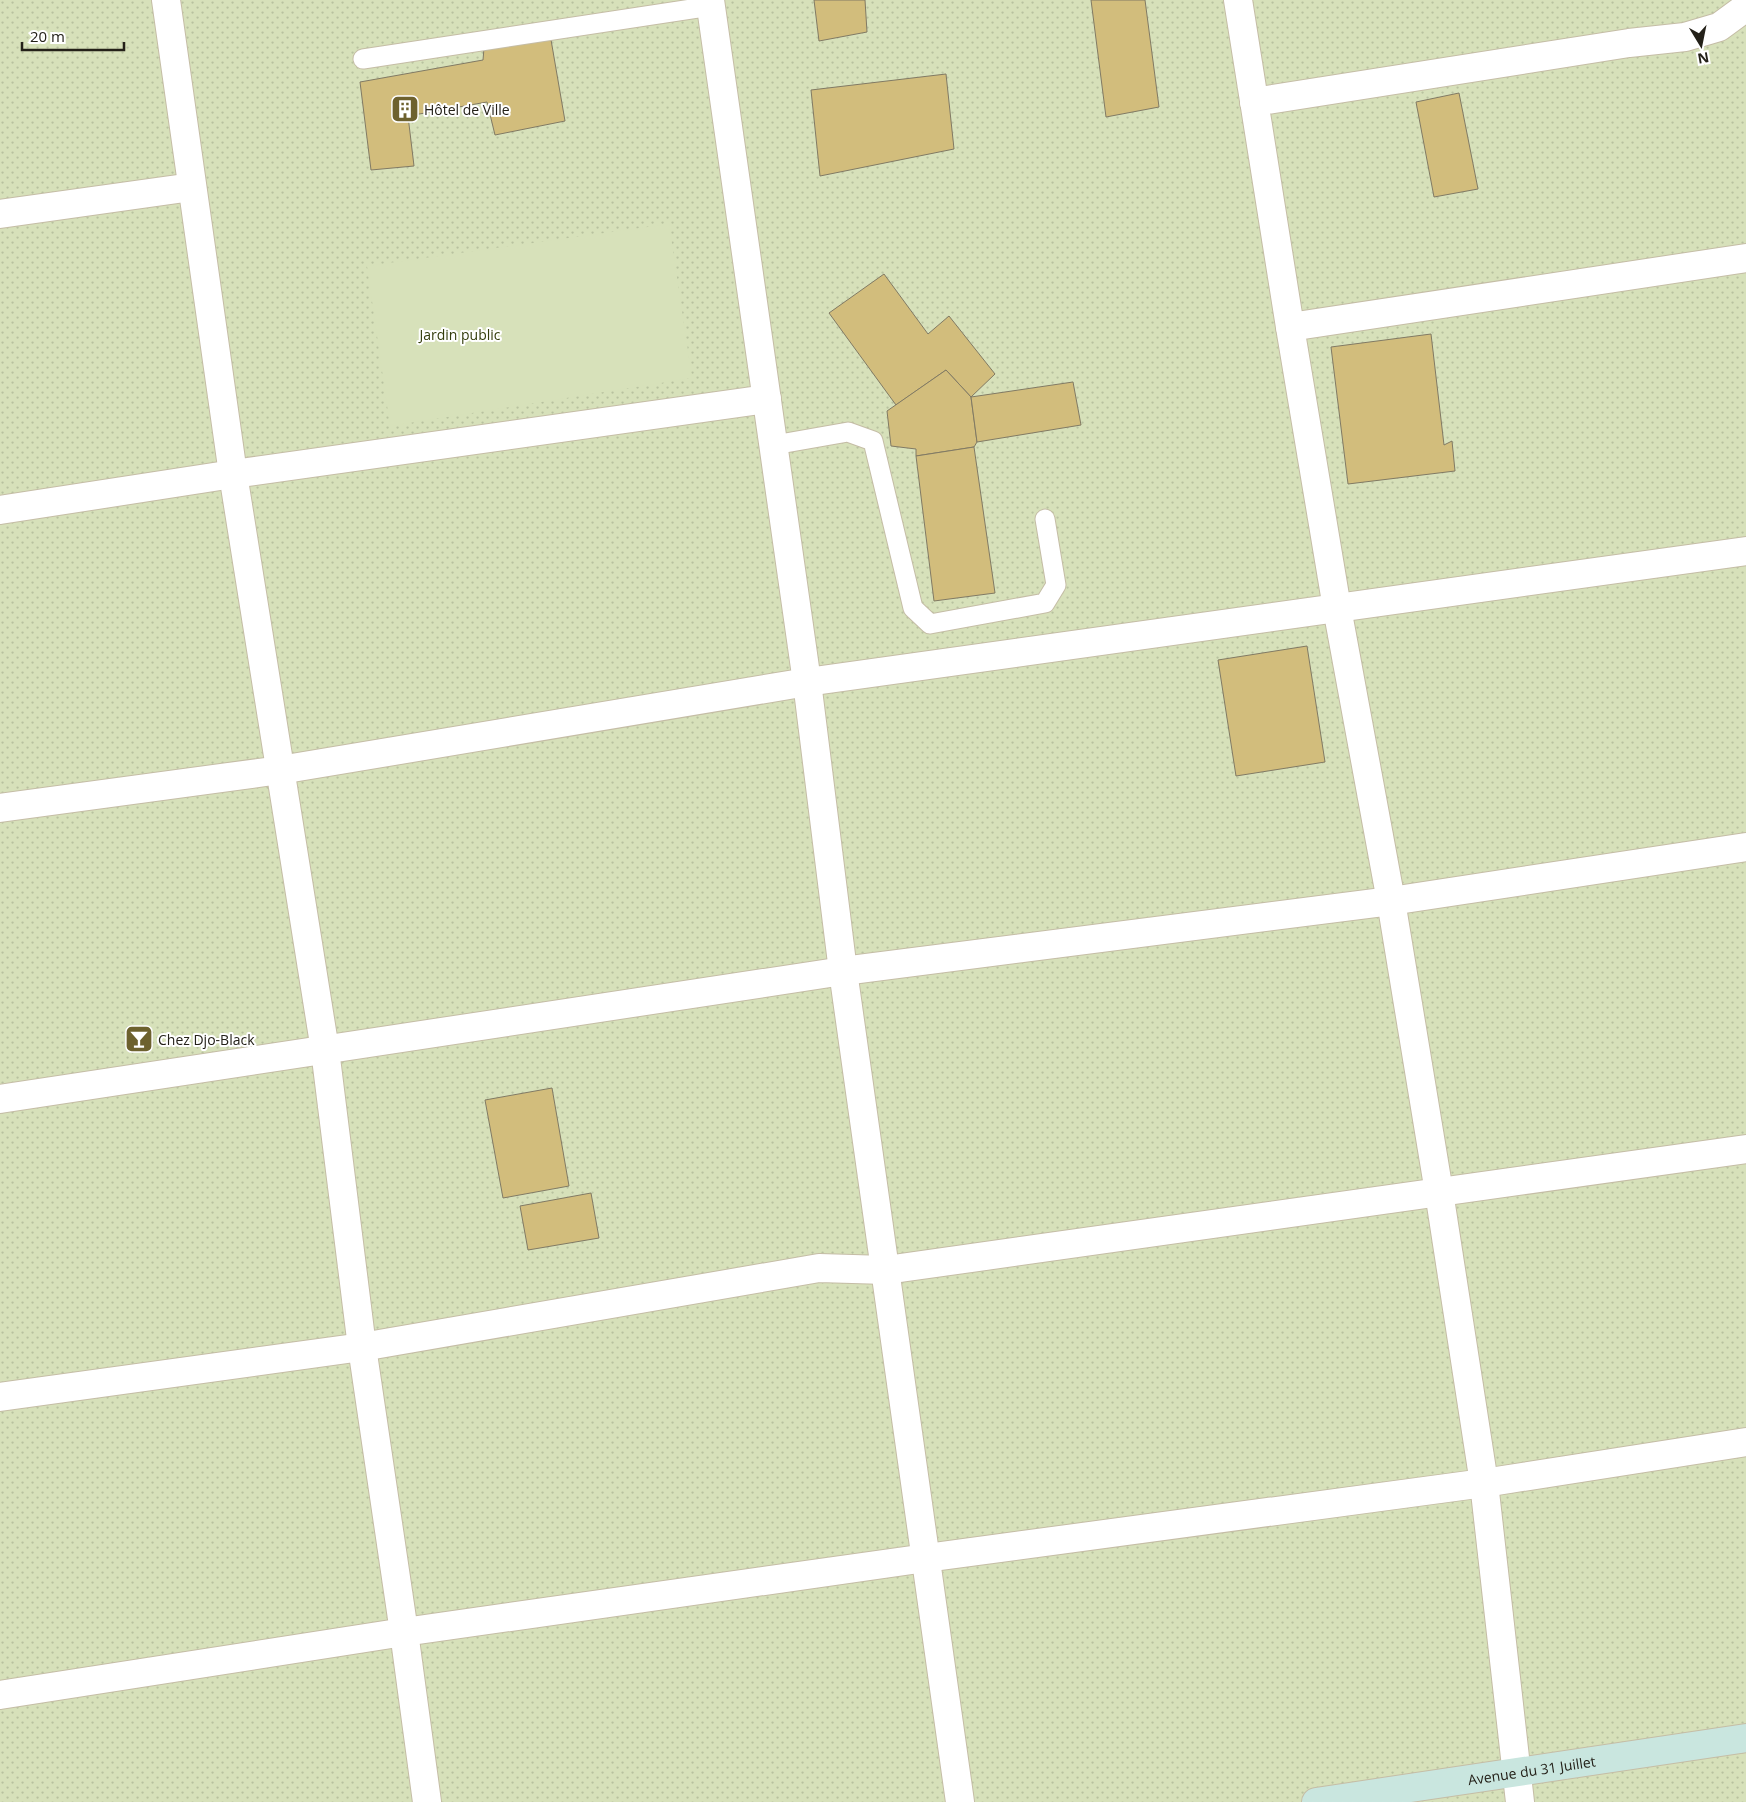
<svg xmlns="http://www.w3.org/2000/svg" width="1746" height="1802" viewBox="0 0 1746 1802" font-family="'Open Sans',sans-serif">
<defs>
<pattern id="grass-dots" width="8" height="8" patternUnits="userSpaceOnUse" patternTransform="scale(1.25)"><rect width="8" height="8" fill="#d7e1ba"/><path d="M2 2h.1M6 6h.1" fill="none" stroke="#b8c19f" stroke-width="1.8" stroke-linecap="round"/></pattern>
</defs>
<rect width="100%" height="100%" fill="#f8f0d8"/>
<rect fill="url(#grass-dots)" x="0" y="0" width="1746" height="1802"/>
<polygon fill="#d7e1ba" points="669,224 692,378 390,426 367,266"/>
<g fill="#d2bd7c" stroke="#817a64">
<polygon points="814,0 865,0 867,32 819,41"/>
<polygon points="1091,0 1145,0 1159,107 1106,117"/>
<polygon points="550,34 565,121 495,135 487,102 408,116 414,166 371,170 360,82 483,60 484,48"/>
<polygon points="946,74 954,149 820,176 811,90"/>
<polygon points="1459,93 1478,189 1434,197 1416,102"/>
<polygon points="884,274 928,334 949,316 995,374 971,397 946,370 896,405 829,313"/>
<polygon points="1431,334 1444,445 1452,441 1455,471 1348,484 1331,347"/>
<polygon points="946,370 971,397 977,442 974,447 916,456 916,449 891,446 887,411"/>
<polygon points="1073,382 1081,425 977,442 971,397"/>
<polygon points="974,447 995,593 934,601 916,456"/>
<polygon points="1307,646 1325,762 1236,776 1218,660"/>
<polygon points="552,1088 569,1186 503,1198 485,1100"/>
<polygon points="591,1193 599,1238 528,1250 520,1206"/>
</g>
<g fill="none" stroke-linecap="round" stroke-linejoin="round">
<defs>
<g id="lane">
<polyline points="363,59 711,6"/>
<polyline points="774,445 848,432 873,441 913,608 930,624 1045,603 1056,585 1045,519"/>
</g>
<g id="street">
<polyline points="166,0 233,474 325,1050 362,1347 404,1632 427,1802"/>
<polyline points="710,0 807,682 843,971 960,1802"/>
<polyline points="1238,0 1290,327 1337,608 1391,901 1439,1192 1484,1483 1520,1802"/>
<polyline points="1254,102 1629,43 1685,37 1719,27 1745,8 1746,5"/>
<polyline points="0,214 192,187"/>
<polyline points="1290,327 1746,258"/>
<polyline points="0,510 233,474 767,399"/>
<polyline points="0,808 280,770 807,682 1746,551"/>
<polyline points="0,1099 843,971 1391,901 1746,847"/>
<polyline points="0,1397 362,1347 819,1268 886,1270 1746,1149"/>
<polyline points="0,1695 404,1632 926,1558 1484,1483 1746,1442"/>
</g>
<g id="secondary">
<path id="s1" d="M1316,1802L1746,1738"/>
</g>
</defs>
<use href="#lane" stroke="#c5bda6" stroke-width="21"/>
<use href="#street" stroke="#c5bda6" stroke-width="30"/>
<use href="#secondary" stroke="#c5bda6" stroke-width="30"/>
<use href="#lane" stroke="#fff" stroke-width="19"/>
<use href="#street" stroke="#fff" stroke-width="28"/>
<use href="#secondary" stroke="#c9e6df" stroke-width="28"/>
</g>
<defs>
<symbol id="building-square" viewBox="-11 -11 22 22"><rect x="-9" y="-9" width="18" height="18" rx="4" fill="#6d612e" stroke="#fff"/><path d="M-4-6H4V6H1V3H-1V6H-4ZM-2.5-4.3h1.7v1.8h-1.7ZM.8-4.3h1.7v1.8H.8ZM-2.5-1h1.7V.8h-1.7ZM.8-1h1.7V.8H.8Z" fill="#fff"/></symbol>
<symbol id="bar-square" viewBox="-11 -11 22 22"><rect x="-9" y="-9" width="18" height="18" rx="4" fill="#6d612e" stroke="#fff"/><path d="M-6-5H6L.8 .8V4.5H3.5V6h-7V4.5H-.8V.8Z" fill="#fff"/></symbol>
</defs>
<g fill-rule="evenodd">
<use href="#building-square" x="389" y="93" width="32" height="32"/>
<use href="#bar-square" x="123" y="1023" width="32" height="32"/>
</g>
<g text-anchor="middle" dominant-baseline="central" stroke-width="4" stroke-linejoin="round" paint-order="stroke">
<g font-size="14" fill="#242119" stroke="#fff" text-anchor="start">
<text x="424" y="109">Hôtel de Ville</text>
<text x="158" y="1039">Chez Djo-Black</text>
</g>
<g font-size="14" fill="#343d0c" stroke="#fff">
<text x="460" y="334">Jardin public</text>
</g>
<g font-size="14" fill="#242119" stroke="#fff">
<text stroke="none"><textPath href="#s1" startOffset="218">Avenue du 31 Juillet</textPath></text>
</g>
</g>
<g transform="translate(1701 45) rotate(170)" stroke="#ffffff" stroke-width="4" paint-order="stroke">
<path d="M0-4L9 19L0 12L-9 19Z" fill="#242119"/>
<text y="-8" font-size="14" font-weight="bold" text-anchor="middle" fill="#242119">N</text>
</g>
<path d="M22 42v8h102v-8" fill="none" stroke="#242119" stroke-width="2.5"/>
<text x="30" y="42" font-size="15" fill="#242119" stroke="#ffffff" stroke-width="4" paint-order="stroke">20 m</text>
</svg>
